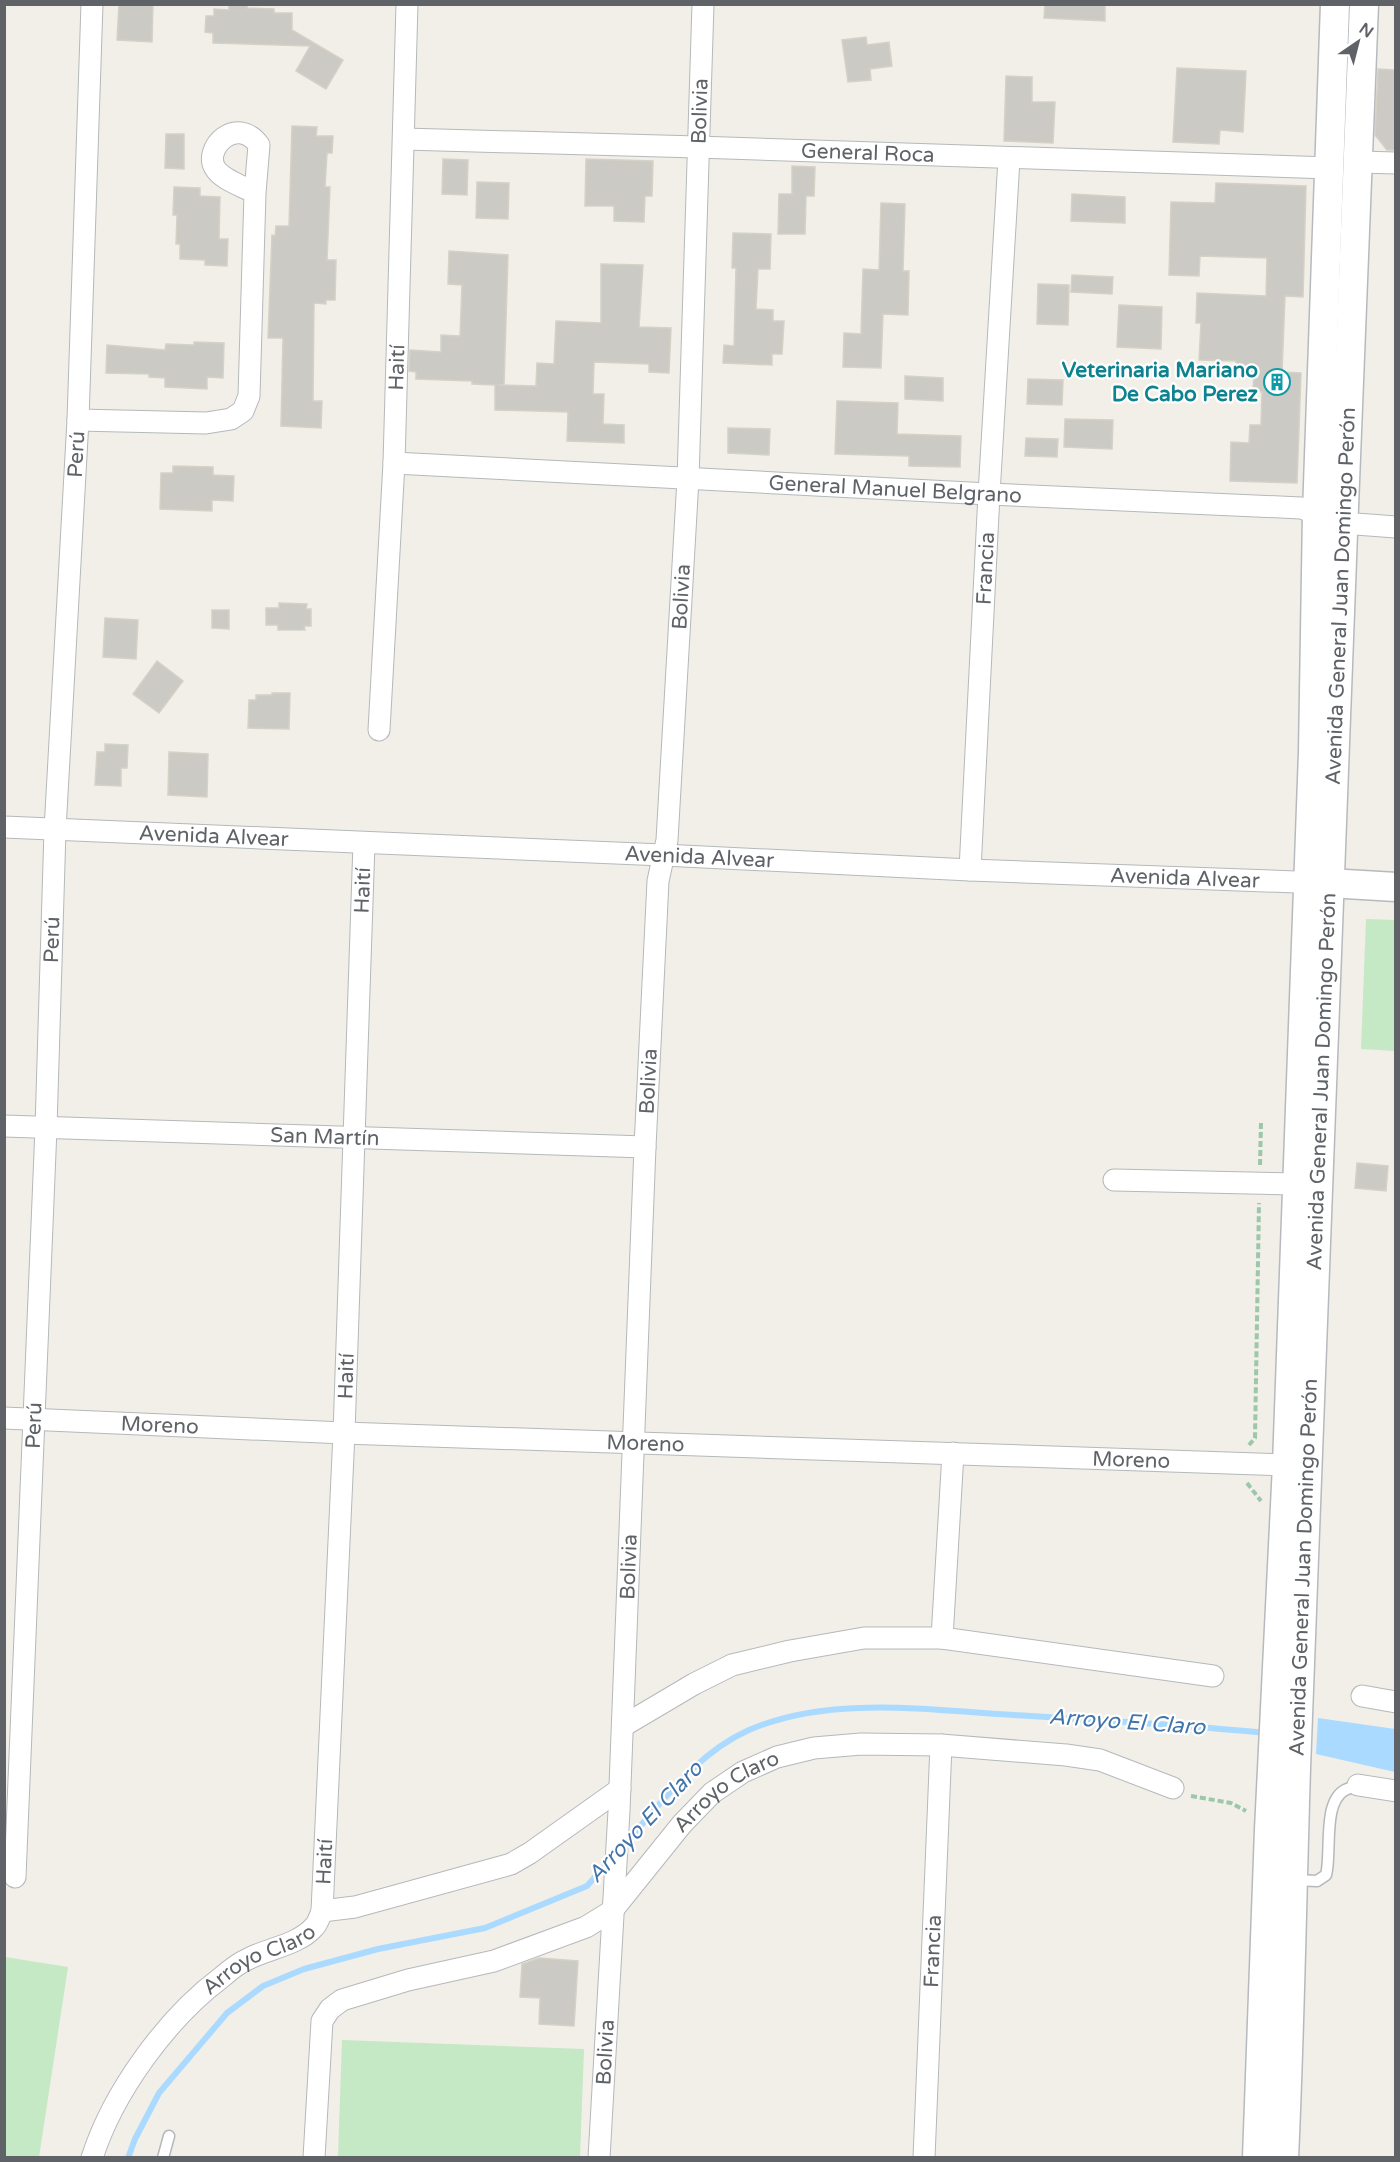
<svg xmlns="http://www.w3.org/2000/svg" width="1400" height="2162" viewBox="0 0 1400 2162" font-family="'Varela Round',sans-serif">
<rect width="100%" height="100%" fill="#f1efe8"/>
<g fill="#c5e8c5">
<polygon points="1366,919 1395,920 1395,1051 1361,1049"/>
<polygon points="5,1957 68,1967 39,2157 5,2157"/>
<polygon points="342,2040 584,2049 580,2157 338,2157"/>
</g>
<polygon fill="#aadaff" points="1318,1718 1395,1729 1395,1772 1316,1754"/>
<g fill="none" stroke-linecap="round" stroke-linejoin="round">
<g stroke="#aadaff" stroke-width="6">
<path d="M623,1846C661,1804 695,1754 749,1730C829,1695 929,1710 1014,1715C1098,1720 1183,1725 1267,1733"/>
<polyline points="128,2158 135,2139 159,2093 227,2013 263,1986 304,1969 378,1949 485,1928 587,1886 610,1860"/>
</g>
</g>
<g fill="#cccac5" stroke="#d6d1c6" stroke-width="1.5">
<polygon points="119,4 153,4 152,42 117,40"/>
<polygon points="229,4 248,4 247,8 274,9 274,13 292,13 292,30 343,60 326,89 296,71 310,46 213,43 213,33 205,32 206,16 214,16 214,9 229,10"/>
<polygon points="1045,4 1105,4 1105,21 1044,18"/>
<polygon points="866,37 867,45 889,42 892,66 870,69 871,80 848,82 842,40"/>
<polygon points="1177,68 1246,71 1243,132 1220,130 1219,144 1173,142"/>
<polygon points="1378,69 1395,70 1395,150 1387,150 1375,135"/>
<polygon points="1006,76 1032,77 1032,102 1055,102 1053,143 1004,141"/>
<polygon points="292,126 317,127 316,136 333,136 332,153 327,153 325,187 330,187 327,260 336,260 335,300 326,300 326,304 314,303 313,401 322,401 321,428 281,426 283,338 268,338 272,235 275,236 276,226 289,226"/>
<polygon points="166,134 184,134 184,169 165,168"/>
<polygon points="443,159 468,160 467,195 442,194"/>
<polygon points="586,159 653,161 652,196 645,196 644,222 614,221 614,206 585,206"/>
<polygon points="792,166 815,167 814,196 806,196 805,234 778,234 779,194 792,194"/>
<polygon points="477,182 509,183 508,219 476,218"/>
<polygon points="1216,183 1306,186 1303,297 1285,296 1282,372 1301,373 1297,483 1230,481 1231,442 1249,443 1250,425 1261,425 1262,392 1253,391 1254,371 1236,370 1236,361 1199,360 1201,323 1196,323 1197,293 1266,296 1267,258 1200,256 1199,276 1169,275 1171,202 1215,203"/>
<polygon points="174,187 200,188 200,196 220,197 219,239 228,239 227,266 205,265 205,260 180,259 180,244 176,244 177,215 173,215"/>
<polygon points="1072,194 1125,197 1125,223 1071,221"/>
<polygon points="881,203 905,204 903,271 909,271 908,315 883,314 881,368 843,367 844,333 861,334 863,269 879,270"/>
<polygon points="733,233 771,234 770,269 758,269 756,309 773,310 773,321 784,321 782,354 772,354 772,365 723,363 724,345 734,346 736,268 732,268"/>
<polygon points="449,251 508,255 504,385 497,385 536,386 537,363 554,364 556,321 601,323 601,264 643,265 639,327 671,328 669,373 649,372 649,364 594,362 593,394 604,394 603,424 624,425 624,443 567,441 568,412 495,410 495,385 472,384 472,381 416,379 416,372 409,371 410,350 441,352 441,335 460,336 462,285 448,284"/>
<polygon points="1072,275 1113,277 1112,294 1071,292"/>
<polygon points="1038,284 1069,285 1068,325 1037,324"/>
<polygon points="1119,305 1162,307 1161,349 1117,347"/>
<polygon points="194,342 224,343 223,378 207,377 207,389 165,387 165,378 149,377 149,374 106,373 107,345 165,350 166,344 194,345"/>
<polygon points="905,376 943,378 943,401 905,399"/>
<polygon points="1028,379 1063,380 1062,405 1027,404"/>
<polygon points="837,401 898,403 897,434 961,436 960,467 909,466 909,456 835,454"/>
<polygon points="1065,419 1113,420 1112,449 1064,447"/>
<polygon points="728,428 770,429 769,455 728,453"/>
<polygon points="1026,438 1058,439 1057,457 1025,456"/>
<polygon points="173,466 213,467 213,475 234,476 233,501 212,500 212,511 160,509 161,473 173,473"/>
<polygon points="279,603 307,604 306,609 311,609 311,626 304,626 305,630 278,630 278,625 266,625 266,608 279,608"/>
<polygon points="212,610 229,610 229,629 212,628"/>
<polygon points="105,618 138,620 136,659 103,657"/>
<polygon points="157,661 183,681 159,713 133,694"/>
<polygon points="272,693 290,693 289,729 248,728 249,700 256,700 256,695 272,695"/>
<polygon points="105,744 128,745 127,768 121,768 121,786 95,785 97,752 105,752"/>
<polygon points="169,752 208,754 207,797 168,795"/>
<polygon points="1357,1163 1388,1166 1386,1191 1355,1188"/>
<polygon points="539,1958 578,1961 574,2026 539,2024 540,1998 520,1997 522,1964"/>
</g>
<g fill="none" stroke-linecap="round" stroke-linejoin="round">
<defs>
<g id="lane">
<path d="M1294,1880L1317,1881L1326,1875C1332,1854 1322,1802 1345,1790C1349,1788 1354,1787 1358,1785"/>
<polyline points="163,2158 169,2136"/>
</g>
<g id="street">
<path id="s1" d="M404,139L697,147L1330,168"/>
<polyline points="1358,162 1396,163"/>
<path d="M78,420L206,423L231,419L243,411L249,396L255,193L259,145C236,114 203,149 215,168C222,180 243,186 255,193"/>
<path id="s2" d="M394,463L989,494L1301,508L1342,523L1396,527"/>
<path id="s3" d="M379,730L394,463L407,4"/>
<path id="s4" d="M4,827L663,855L970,870L1323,883"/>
<path id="s5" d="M970,870L989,494L1009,159"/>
<path id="s6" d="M4,1126L645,1147"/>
<polyline points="1114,1180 1297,1184"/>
<path id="s7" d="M4,1418L344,1433L1287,1465"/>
<polyline points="942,1638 953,1453"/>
<polyline points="1362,1696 1396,1702"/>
<polyline points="623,1726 694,1684 732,1665 790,1651 864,1638 942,1638 1213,1676"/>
<polyline points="1358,1785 1396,1791"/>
<path id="s8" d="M15,1877L46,1128L55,830L78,420L92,4"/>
<polyline points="322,1911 355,1907 511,1864 530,1853 620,1789"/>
<path id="s9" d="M92,2158C113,2092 167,2018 222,1977C230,1970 239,1963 248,1959C269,1948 298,1945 314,1927C318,1923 320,1916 322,1911L344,1433L364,843"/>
<path id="s10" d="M314,2158L322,2021L330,2009L342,2000L408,1980L494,1961L586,1927L612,1911L682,1824L712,1793L743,1772L777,1757L814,1748L861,1744L941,1745L1066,1755L1100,1760L1173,1788"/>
<path id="s11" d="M599,2158L619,1811L645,1147L658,881L667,840L688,479L703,4"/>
<path id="s12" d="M924,2158L941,1745"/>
</g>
<g id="secondary">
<polyline points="1329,883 1396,887"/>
<polyline points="1257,2158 1269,1830 1287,1465 1313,752 1317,513 1335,4"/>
<path id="s13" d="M1284,2158C1290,2028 1292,1898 1296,1768C1316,1180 1341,592 1364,4"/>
</g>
</defs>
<use href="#lane" stroke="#b5b8bc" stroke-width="13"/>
<use href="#street" stroke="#b5b8bc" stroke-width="23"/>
<use href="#secondary" stroke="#b6babf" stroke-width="31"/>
<g stroke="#9cc7a9" stroke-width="4" stroke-dasharray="6 3" stroke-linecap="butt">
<polyline points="1260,1165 1261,1122"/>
<polyline points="1249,1445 1255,1438 1259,1203"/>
<polyline points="1247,1483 1261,1501"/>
<polyline points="1191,1796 1231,1803 1246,1811"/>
</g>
<use href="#lane" stroke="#fff" stroke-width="10"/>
<use href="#street" stroke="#fff" stroke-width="21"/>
<use href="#secondary" stroke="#fff" stroke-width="28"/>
</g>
<defs>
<symbol id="building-ring" viewBox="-11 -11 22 22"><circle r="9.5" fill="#fff" stroke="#0f9aa8" stroke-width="1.5"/><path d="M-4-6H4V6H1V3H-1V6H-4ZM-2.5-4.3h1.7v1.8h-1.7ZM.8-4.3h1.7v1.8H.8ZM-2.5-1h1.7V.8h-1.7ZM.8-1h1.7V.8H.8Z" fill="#0f9aa8"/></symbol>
</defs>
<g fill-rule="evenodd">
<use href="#building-ring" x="1262" y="367" width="30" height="30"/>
</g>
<g text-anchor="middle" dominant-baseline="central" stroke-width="4.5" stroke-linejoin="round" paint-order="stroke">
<g font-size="21" fill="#5f6368" stroke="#fff">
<text stroke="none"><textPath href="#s11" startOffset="2050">Bolivia</textPath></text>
<text stroke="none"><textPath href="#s1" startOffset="464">General Roca</textPath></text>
<text stroke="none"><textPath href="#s3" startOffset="363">Haití</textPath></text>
<text stroke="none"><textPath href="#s8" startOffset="1424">Perú</textPath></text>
<text stroke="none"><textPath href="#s2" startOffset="502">General Manuel Belgrano</textPath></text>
<text stroke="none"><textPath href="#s5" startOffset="302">Francia</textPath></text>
<text stroke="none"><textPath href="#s13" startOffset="1563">Avenida General Juan Domingo Perón</textPath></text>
<text stroke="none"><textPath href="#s11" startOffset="1564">Bolivia</textPath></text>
<text stroke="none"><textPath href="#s4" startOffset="210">Avenida Alvear</textPath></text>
<text stroke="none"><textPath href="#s4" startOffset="696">Avenida Alvear</textPath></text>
<text stroke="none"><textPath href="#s4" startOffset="1182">Avenida Alvear</textPath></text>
<text stroke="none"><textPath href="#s9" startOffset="1371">Haití</textPath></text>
<text stroke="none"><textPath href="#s8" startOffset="938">Perú</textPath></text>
<text stroke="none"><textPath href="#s11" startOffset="1078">Bolivia</textPath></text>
<text stroke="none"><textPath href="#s13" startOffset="1077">Avenida General Juan Domingo Perón</textPath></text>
<text stroke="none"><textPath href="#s6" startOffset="321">San Martín</textPath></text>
<text stroke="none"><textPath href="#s9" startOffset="885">Haití</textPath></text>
<text stroke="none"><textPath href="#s7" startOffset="156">Moreno</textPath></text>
<text stroke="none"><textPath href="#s8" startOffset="452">Perú</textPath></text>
<text stroke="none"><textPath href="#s7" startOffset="642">Moreno</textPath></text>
<text stroke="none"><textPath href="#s7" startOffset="1128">Moreno</textPath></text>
<text stroke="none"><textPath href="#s11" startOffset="592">Bolivia</textPath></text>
<text stroke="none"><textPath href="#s13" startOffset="591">Avenida General Juan Domingo Perón</textPath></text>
<text stroke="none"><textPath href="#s10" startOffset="620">Arroyo Claro</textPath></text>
<text stroke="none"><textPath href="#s9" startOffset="399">Haití</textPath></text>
<text stroke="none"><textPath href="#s12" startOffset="207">Francia</textPath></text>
<text stroke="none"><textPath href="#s9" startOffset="267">Arroyo Claro</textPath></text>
<text stroke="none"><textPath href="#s11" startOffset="106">Bolivia</textPath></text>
</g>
<g font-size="21" font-weight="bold" fill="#0d838f" stroke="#fff" text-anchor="end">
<text x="1258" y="370">Veterinaria Mariano<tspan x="1258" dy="24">De Cabo Perez</tspan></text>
</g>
<g font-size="22" font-style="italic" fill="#4174aa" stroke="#fff">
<text transform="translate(1127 1722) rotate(4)">Arroyo El Claro</text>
<text transform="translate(645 1822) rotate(-47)">Arroyo El Claro</text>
</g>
</g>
<rect width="1400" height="2162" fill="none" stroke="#5f6368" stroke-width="12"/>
<g transform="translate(1358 42) rotate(35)" stroke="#ffffff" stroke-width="4.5" paint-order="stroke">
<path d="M0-4.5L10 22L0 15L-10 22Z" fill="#5f6368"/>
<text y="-9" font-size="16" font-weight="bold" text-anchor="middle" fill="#5f6368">N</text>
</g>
</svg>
